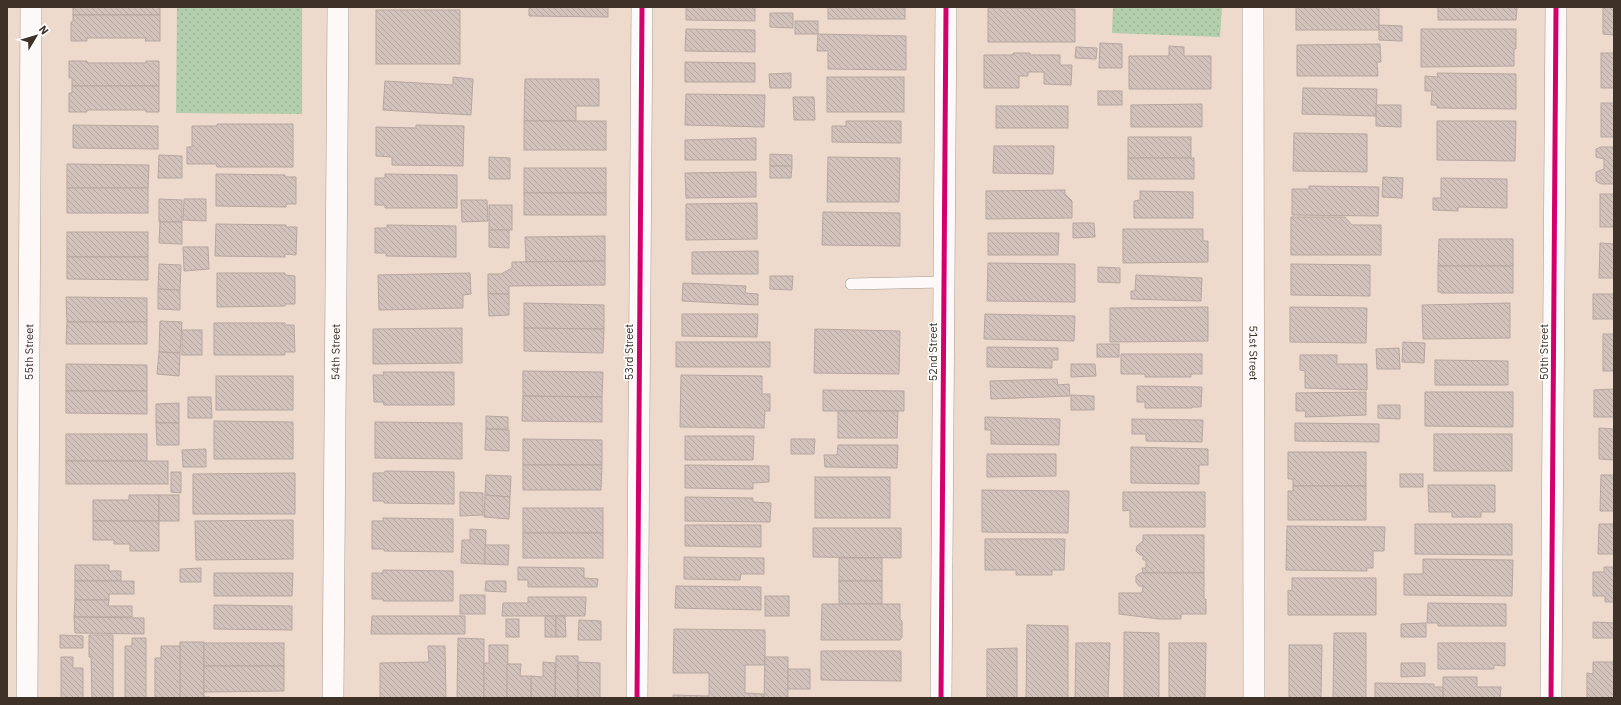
<svg xmlns="http://www.w3.org/2000/svg" width="1621" height="705" viewBox="0 0 1621 705" font-family="'IBM Plex Sans',sans-serif">
<defs>
<pattern id="grass-dots" width="8" height="8" patternUnits="userSpaceOnUse"><rect width="8" height="8" fill="#b2cead"/><path d="M2 2h.1M6 6h.1" fill="none" stroke="#9ab195" stroke-width="1.8" stroke-linecap="round"/></pattern>
<pattern id="building-back-hatch" width="6" height="6" patternUnits="userSpaceOnUse"><rect width="6" height="6" fill="#d2c2bb"/><path d="M-1 5l2 2M0 0l6 6M5-1l2 2" fill="none" stroke="#b5a7a1"/></pattern>
</defs>
<rect width="100%" height="100%" fill="#eddacd"/>
<g fill="url(#grass-dots)">
<polygon points="177,7 302,7 302,114 176,113"/>
<polygon points="1113,7 1222,7 1220,37 1112,33"/>
</g>
<g fill="url(#building-back-hatch)" stroke="#b7a7a0">
<polygon points="70,7 160,7 160,15 73,15 73,8"/>
<polygon points="529,7 608,7 608,17 529,16"/>
<polygon points="686,7 755,7 755,21 686,20"/>
<rect x="828" y="7" width="77" height="12"/>
<rect x="1296" y="7" width="83" height="23"/>
<polygon points="1438,7 1517,7 1516,20 1438,20"/>
<polygon points="1603,7 1614,7 1614,35 1603,34"/>
<polygon points="988,8 1075,9 1075,42 988,42"/>
<rect x="376" y="10" width="84" height="54"/>
<polygon points="770,13 793,13 793,28 770,27"/>
<polygon points="73,15 160,15 160,41 145,41 146,38 87,38 87,41 71,41 71,22 73,22"/>
<rect x="795" y="21" width="23" height="13"/>
<polygon points="1379,25 1402,26 1402,41 1379,40"/>
<polygon points="686,29 755,30 755,52 685,51"/>
<polygon points="1421,29 1516,29 1516,49 1514,49 1514,66 1421,67"/>
<polygon points="818,34 906,36 906,70 828,69 828,51 817,51"/>
<polygon points="1100,43 1122,44 1122,68 1099,68"/>
<polygon points="1380,44 1381,62 1377,62 1378,76 1297,76 1297,45"/>
<polygon points="1169,46 1184,47 1184,56 1211,56 1211,89 1129,89 1129,56 1169,56"/>
<polygon points="1076,47 1097,48 1096,59 1075,58"/>
<polygon points="1013,53 1030,53 1030,55 1060,55 1060,65 1072,65 1071,85 1044,84 1044,72 1028,72 1028,76 1019,76 1019,88 984,88 984,55 1013,55"/>
<rect x="1601" y="53" width="13" height="35"/>
<polygon points="69,61 87,61 87,63 146,63 146,61 159,61 159,86 72,86 72,78 69,78"/>
<polygon points="685,62 755,63 755,82 685,82"/>
<polygon points="791,73 791,88 770,88 769,74"/>
<polygon points="1437,73 1516,74 1516,109 1437,108 1437,105 1431,105 1432,91 1425,91 1425,76 1438,77"/>
<polygon points="453,77 473,79 471,115 383,110 385,81 453,85"/>
<rect x="827" y="77" width="77" height="35"/>
<polygon points="525,79 599,79 599,106 576,106 576,121 524,121"/>
<polygon points="72,86 159,86 159,112 146,112 146,110 87,110 87,112 69,112 69,93 72,93"/>
<polygon points="1303,88 1377,89 1376,116 1302,114"/>
<rect x="1098" y="91" width="24" height="14"/>
<polygon points="686,94 765,95 764,127 685,125"/>
<polygon points="793,97 814,97 815,120 794,120"/>
<rect x="1601" y="103" width="13" height="34"/>
<polygon points="1202,104 1202,127 1131,127 1131,105"/>
<polygon points="1376,105 1401,105 1401,127 1376,126"/>
<rect x="996" y="106" width="72" height="22"/>
<rect x="524" y="121" width="82" height="29"/>
<polygon points="846,121 901,121 901,143 832,142 832,126 846,126"/>
<polygon points="1437,121 1516,121 1515,161 1437,160"/>
<polygon points="217,124 293,124 293,167 217,167 216,164 187,164 187,147 192,147 192,126 217,126"/>
<polygon points="73,125 158,126 158,149 73,148"/>
<polygon points="416,125 464,126 463,166 392,165 392,157 376,156 376,127 416,128"/>
<polygon points="1294,133 1367,134 1367,172 1293,171"/>
<rect x="1128" y="137" width="63" height="21"/>
<polygon points="756,138 756,160 685,160 685,140"/>
<polygon points="994,146 1054,146 1053,174 993,173"/>
<polygon points="1601,147 1614,147 1614,184 1601,184 1596,181 1596,172 1604,169 1604,159 1596,157 1596,149"/>
<polygon points="770,154 792,155 792,166 770,166"/>
<polygon points="159,155 182,156 182,178 158,178"/>
<polygon points="489,157 510,158 510,179 489,179"/>
<polygon points="828,157 900,158 899,202 827,202"/>
<rect x="1128" y="158" width="66" height="21"/>
<polygon points="67,164 149,165 148,188 67,188"/>
<polygon points="770,166 792,166 791,178 770,178"/>
<rect x="524" y="168" width="82" height="25"/>
<polygon points="756,172 756,197 686,198 685,173"/>
<polygon points="216,174 285,175 285,177 296,177 296,204 286,204 286,207 216,206"/>
<polygon points="385,174 457,175 457,208 385,208 385,205 375,205 375,178 385,178"/>
<polygon points="1383,177 1403,178 1402,198 1382,197"/>
<polygon points="1441,178 1507,179 1507,208 1458,207 1458,211 1433,210 1433,198 1441,198"/>
<polygon points="1309,186 1379,187 1378,216 1292,215 1292,189 1309,189"/>
<rect x="67" y="188" width="81" height="25"/>
<polygon points="1065,190 1065,194 1072,201 1072,218 986,219 986,191"/>
<polygon points="1140,191 1193,192 1193,218 1134,218 1134,201 1140,200"/>
<rect x="524" y="193" width="82" height="22"/>
<rect x="1600" y="194" width="14" height="33"/>
<polygon points="159,199 182,200 182,222 159,222"/>
<polygon points="184,199 206,199 206,221 183,220"/>
<polygon points="461,200 487,200 488,221 462,222"/>
<polygon points="757,203 757,239 686,240 686,204"/>
<rect x="489" y="205" width="23" height="25"/>
<polygon points="823,212 900,213 900,246 822,245"/>
<polygon points="1291,217 1345,217 1352,225 1381,225 1381,255 1291,255"/>
<polygon points="160,222 182,222 182,244 159,243"/>
<polygon points="1073,223 1094,223 1095,237 1073,238"/>
<polygon points="216,224 286,225 286,227 297,227 296,255 285,254 285,257 215,256"/>
<polygon points="387,225 456,226 456,257 386,256 386,253 375,253 375,228 387,228"/>
<polygon points="1123,229 1203,229 1203,241 1208,241 1208,262 1123,263"/>
<polygon points="489,230 509,230 509,248 489,247"/>
<rect x="67" y="232" width="81" height="25"/>
<polygon points="988,233 1059,233 1058,255 988,255"/>
<polygon points="605,236 605,261 526,262 525,237"/>
<polygon points="1439,239 1513,239 1513,266 1438,266"/>
<polygon points="1600,243 1614,244 1614,278 1599,278"/>
<polygon points="183,247 208,247 209,269 184,271"/>
<polygon points="758,251 758,274 692,274 692,252"/>
<polygon points="67,257 148,257 148,280 67,279"/>
<polygon points="605,261 605,285 509,286 509,294 488,294 488,274 501,274 512,268 512,262"/>
<polygon points="988,263 1075,264 1075,302 987,301"/>
<polygon points="159,264 181,265 180,290 158,289"/>
<polygon points="1291,264 1370,265 1370,296 1291,295"/>
<polygon points="1438,266 1513,266 1513,293 1441,293 1441,292 1438,292"/>
<polygon points="1098,267 1120,268 1120,283 1098,282"/>
<polygon points="217,273 285,273 285,275 295,276 295,304 286,304 285,306 217,307"/>
<polygon points="470,273 471,294 463,295 463,308 379,310 378,275"/>
<polygon points="1136,275 1202,278 1201,301 1131,299 1131,291 1135,291"/>
<polygon points="770,276 793,276 792,290 770,289"/>
<polygon points="683,283 746,286 745,293 758,294 758,305 682,301"/>
<polygon points="158,289 180,290 180,310 158,309"/>
<polygon points="488,294 509,294 509,315 489,316"/>
<rect x="1593" y="294" width="21" height="25"/>
<polygon points="66,297 147,298 147,322 67,322"/>
<polygon points="524,303 604,305 604,329 524,328"/>
<polygon points="1510,303 1510,338 1423,339 1422,305"/>
<polygon points="1208,307 1208,341 1110,342 1110,308"/>
<polygon points="1290,307 1367,308 1366,343 1290,342"/>
<polygon points="682,314 758,314 757,337 682,336"/>
<polygon points="985,314 1075,316 1074,341 984,339"/>
<polygon points="160,321 182,322 180,353 159,352"/>
<polygon points="67,322 147,322 147,344 66,344"/>
<polygon points="214,323 285,323 285,325 294,325 295,352 285,352 285,355 214,355"/>
<polygon points="462,328 462,363 373,364 373,329"/>
<polygon points="524,328 604,329 603,353 524,351"/>
<polygon points="815,329 900,331 899,374 814,373"/>
<rect x="182" y="330" width="20" height="25"/>
<rect x="1603" y="334" width="11" height="37"/>
<rect x="676" y="342" width="94" height="25"/>
<polygon points="1403,342 1425,343 1424,363 1402,362"/>
<rect x="1097" y="344" width="22" height="13"/>
<polygon points="987,347 1058,348 1058,360 1052,360 1052,368 987,367"/>
<polygon points="1399,348 1400,369 1377,369 1376,349"/>
<polygon points="159,352 180,353 179,376 157,374"/>
<polygon points="1121,354 1202,354 1202,374 1191,374 1191,377 1145,377 1145,374 1121,374"/>
<polygon points="1300,355 1337,355 1337,364 1367,364 1367,390 1305,388 1305,371 1300,370"/>
<polygon points="1435,360 1508,361 1508,385 1435,385"/>
<polygon points="66,364 147,365 147,391 66,391"/>
<polygon points="1071,364 1095,364 1096,376 1071,377"/>
<polygon points="523,371 603,372 602,397 523,396"/>
<polygon points="383,372 454,372 454,405 384,405 383,402 374,402 373,375 384,375"/>
<polygon points="681,375 762,376 762,394 770,394 770,411 765,411 764,428 680,427"/>
<rect x="216" y="376" width="77" height="34"/>
<polygon points="1057,379 1058,385 1069,384 1070,396 991,399 990,381"/>
<polygon points="1137,386 1202,387 1201,407 1192,407 1192,408 1145,408 1145,402 1137,402"/>
<polygon points="1614,389 1614,417 1594,417 1594,390"/>
<polygon points="823,390 904,391 904,411 823,411"/>
<polygon points="66,391 147,391 147,414 66,413"/>
<polygon points="1366,392 1366,415 1305,417 1306,411 1296,411 1296,393"/>
<polygon points="1425,392 1513,392 1513,427 1425,426"/>
<polygon points="1071,395 1094,396 1094,410 1071,410"/>
<polygon points="523,396 602,397 602,422 522,421"/>
<polygon points="188,397 211,397 212,418 188,418"/>
<polygon points="179,403 179,423 156,423 156,404"/>
<polygon points="1378,405 1400,405 1400,419 1378,418"/>
<polygon points="838,411 898,411 897,438 838,438"/>
<polygon points="486,416 508,417 508,429 486,429"/>
<polygon points="985,417 1060,419 1059,445 991,444 991,430 985,430"/>
<polygon points="1132,419 1203,420 1202,442 1146,441 1146,434 1132,434"/>
<polygon points="214,421 293,422 293,459 214,459"/>
<polygon points="375,422 462,423 462,459 375,458"/>
<polygon points="156,423 179,423 179,445 157,445"/>
<polygon points="1295,423 1379,424 1379,442 1295,441"/>
<polygon points="1599,428 1614,429 1614,460 1599,459"/>
<polygon points="486,429 509,430 509,451 485,450"/>
<rect x="66" y="434" width="81" height="27"/>
<rect x="1434" y="434" width="78" height="37"/>
<polygon points="685,436 754,436 753,460 685,460"/>
<polygon points="523,439 602,440 602,465 523,465"/>
<polygon points="791,439 815,439 814,454 791,454"/>
<polygon points="838,445 898,445 897,468 825,467 824,455 837,455"/>
<polygon points="1131,447 1208,449 1208,465 1199,465 1199,484 1131,483"/>
<polygon points="206,449 206,467 183,467 182,450"/>
<polygon points="1288,452 1366,452 1366,486 1293,486 1293,479 1288,479"/>
<polygon points="987,454 1056,454 1056,476 987,477"/>
<rect x="66" y="461" width="102" height="23"/>
<polygon points="523,465 602,465 601,490 523,490"/>
<polygon points="685,465 769,466 769,482 753,483 753,489 685,488"/>
<polygon points="385,471 454,472 454,504 384,503 384,501 373,501 373,473 384,473"/>
<polygon points="171,472 181,472 181,493 171,492"/>
<polygon points="295,473 295,514 193,514 193,474"/>
<rect x="1400" y="474" width="23" height="13"/>
<polygon points="486,475 511,476 510,497 485,495"/>
<polygon points="1601,475 1614,475 1614,511 1600,511"/>
<rect x="815" y="477" width="75" height="41"/>
<polygon points="1428,485 1495,485 1495,512 1481,512 1481,517 1452,517 1452,512 1429,512"/>
<polygon points="1293,486 1366,486 1366,520 1288,520 1288,491 1293,491"/>
<polygon points="982,490 1069,491 1068,533 982,532"/>
<polygon points="460,492 483,493 483,515 460,516"/>
<polygon points="1123,492 1205,492 1205,527 1130,527 1130,510 1123,511"/>
<polygon points="129,495 159,495 159,521 93,521 93,500 129,500"/>
<rect x="159" y="495" width="20" height="26"/>
<polygon points="485,495 510,497 509,519 484,517"/>
<polygon points="685,497 753,498 753,502 771,503 770,522 685,521"/>
<rect x="523" y="508" width="80" height="25"/>
<polygon points="383,518 453,519 453,552 384,551 384,549 372,549 372,521 383,521"/>
<polygon points="293,520 293,559 196,560 195,521"/>
<polygon points="93,521 159,521 159,551 130,551 130,544 114,544 114,540 93,540"/>
<polygon points="1415,524 1512,524 1512,555 1415,554"/>
<polygon points="1599,524 1614,524 1614,554 1598,554"/>
<polygon points="685,525 761,525 761,547 685,546"/>
<polygon points="1287,526 1385,527 1384,551 1373,551 1373,568 1367,568 1367,571 1286,570"/>
<polygon points="813,528 901,528 901,558 813,557"/>
<polygon points="470,529 486,530 485,564 461,563 462,540 470,540"/>
<rect x="523" y="533" width="80" height="25"/>
<polygon points="1143,535 1204,535 1204,573 1143,573 1142,568 1146,568 1146,560 1143,560 1143,555 1140,555 1136,551 1137,546 1143,541"/>
<polygon points="985,539 1065,539 1064,570 1052,570 1052,575 1016,575 1016,570 985,570"/>
<polygon points="485,545 509,545 508,565 485,564"/>
<polygon points="684,557 764,558 764,574 741,574 740,580 684,579"/>
<rect x="839" y="558" width="43" height="23"/>
<polygon points="1423,559 1513,560 1512,596 1404,595 1404,574 1423,574"/>
<polygon points="75,565 109,565 109,571 121,571 121,581 75,581"/>
<polygon points="518,567 584,568 584,578 598,579 597,587 528,587 528,580 518,580"/>
<polygon points="1604,567 1614,567 1614,602 1605,602 1605,596 1593,596 1593,572 1604,572"/>
<polygon points="201,568 201,582 180,582 180,569"/>
<polygon points="383,570 453,571 453,601 383,601 383,599 372,599 372,573 383,573"/>
<polygon points="214,573 293,573 292,596 214,596"/>
<polygon points="1140,573 1204,573 1204,599 1206,599 1206,614 1181,614 1181,619 1159,619 1119,614 1119,593 1142,593 1143,586 1139,586 1136,582 1136,576"/>
<polygon points="1292,578 1376,578 1376,615 1288,615 1288,590 1292,591"/>
<polygon points="75,581 134,581 134,594 109,594 109,600 75,600"/>
<polygon points="486,581 506,581 506,592 485,591"/>
<rect x="839" y="581" width="43" height="23"/>
<polygon points="676,586 761,587 761,610 675,608"/>
<rect x="460" y="595" width="25" height="19"/>
<rect x="765" y="596" width="24" height="20"/>
<polygon points="528,597 586,597 585,616 502,616 503,603 528,603"/>
<polygon points="75,600 109,600 108,606 132,606 132,617 74,617"/>
<polygon points="1428,603 1506,604 1506,626 1438,626 1438,623 1427,623"/>
<polygon points="822,604 900,604 900,619 902,621 902,637 900,640 821,640"/>
<polygon points="214,605 292,606 292,630 214,629"/>
<polygon points="372,616 465,616 465,634 371,634"/>
<rect x="545" y="616" width="11" height="21"/>
<polygon points="556,616 565,616 566,637 556,637"/>
<polygon points="74,617 144,618 144,634 75,633"/>
<rect x="506" y="619" width="13" height="18"/>
<polygon points="579,620 601,621 601,640 578,640"/>
<polygon points="1593,622 1614,623 1614,638 1593,638"/>
<polygon points="1426,623 1426,637 1401,637 1401,624"/>
<polygon points="1027,625 1068,626 1068,698 1026,698"/>
<polygon points="674,629 765,630 765,665 745,665 745,693 764,694 764,698 673,698 673,695 709,696 709,673 673,673"/>
<polygon points="1124,632 1159,633 1159,698 1124,698"/>
<polygon points="1334,633 1366,633 1366,698 1333,698"/>
<polygon points="60,635 83,636 83,648 60,648"/>
<polygon points="89,635 113,635 113,698 92,698 91,657 89,657"/>
<polygon points="132,638 146,638 146,698 125,698 125,646 132,646"/>
<polygon points="458,638 484,639 484,698 457,698"/>
<polygon points="180,642 204,642 204,697 210,697 210,698 180,698"/>
<rect x="204" y="643" width="80" height="23"/>
<polygon points="1076,643 1110,643 1108,698 1075,698"/>
<polygon points="1169,643 1206,643 1205,698 1169,698"/>
<polygon points="1438,643 1505,643 1505,666 1494,665 1494,669 1438,669"/>
<polygon points="489,645 508,645 507,698 484,698 484,663 489,663"/>
<polygon points="1289,645 1322,645 1321,698 1289,698"/>
<polygon points="161,646 180,646 180,698 155,698 155,658 161,658"/>
<polygon points="428,646 445,646 446,698 380,698 380,663 429,662"/>
<polygon points="1017,648 1017,698 987,698 987,649"/>
<polygon points="821,651 901,651 901,681 821,680"/>
<polygon points="556,656 578,656 578,698 555,698"/>
<polygon points="61,657 73,657 73,668 83,668 83,698 61,698"/>
<polygon points="765,657 788,657 788,698 764,698"/>
<polygon points="543,662 555,663 555,698 531,698 531,676 543,677"/>
<polygon points="578,662 600,663 600,698 578,698"/>
<polygon points="1593,662 1614,662 1614,698 1587,698 1587,673 1593,674"/>
<polygon points="1401,663 1425,663 1425,676 1401,677"/>
<polygon points="507,664 521,664 520,676 531,676 531,698 507,698"/>
<polygon points="204,666 284,666 284,691 204,692"/>
<rect x="788" y="669" width="22" height="20"/>
<polygon points="1443,677 1477,677 1477,687 1501,687 1500,698 1443,698"/>
<polygon points="1375,683 1434,684 1434,687 1443,687 1443,698 1375,698"/>
</g>
<g fill="none" stroke-linecap="round" stroke-linejoin="round">
<defs>
<polyline id="service" points="851,284 944,282"/>
<g id="minor">
<path id="s1" d="M1253,7L1254,698"/>
<path id="s2" d="M27,698L31,7"/>
<path id="s3" d="M333,698L338,7"/>
<polyline points="637,698 642,7"/>
<polyline points="941,698 946,7"/>
<polyline points="1551,698 1556,7"/>
</g>
</defs>
<use href="#service" stroke="#a7998f" stroke-width="12"/>
<use href="#minor" stroke="#a7998f" stroke-width="22"/>
<use href="#service" stroke="#fcf9f8" stroke-width="11"/>
<use href="#minor" stroke="#fcf9f8" stroke-width="21"/>
<defs>
<g id="cycleway">
<polyline points="637,698 642,7"/>
<polyline points="941,698 946,7"/>
<polyline points="1551,698 1556,7"/>
</g>
</defs>
<use href="#cycleway" stroke="#fff" stroke-width="8"/>
<use href="#cycleway" stroke="#d6006c" stroke-width="5"/>
</g>
<g text-anchor="middle" dominant-baseline="central" stroke-width="3" stroke-linejoin="round" paint-order="stroke">
<g font-size="11" fill="#3e3128" stroke="#fff">
<text stroke="none"><textPath href="#s3" startOffset="346">54th Street</textPath></text>
<text transform="translate(629 352) rotate(-90)">53rd Street</text>
<text transform="translate(933 352) rotate(-90)">52nd Street</text>
<text stroke="none"><textPath href="#s1" startOffset="346">51st Street</textPath></text>
<text transform="translate(1544 352) rotate(-90)">50th Street</text>
<text stroke="none"><textPath href="#s2" startOffset="346">55th Street</textPath></text>
</g>
</g>
<rect width="1621" height="705" fill="none" stroke="#3e3128" stroke-width="16"/>
<g transform="translate(36 36) rotate(52)" stroke="#ffffff" stroke-width="3" paint-order="stroke">
<path d="M0-3L7 15L0 10L-7 15Z" fill="#3e3128"/>
<text y="-6" font-size="11" font-weight="bold" text-anchor="middle" fill="#3e3128">N</text>
</g>
</svg>
